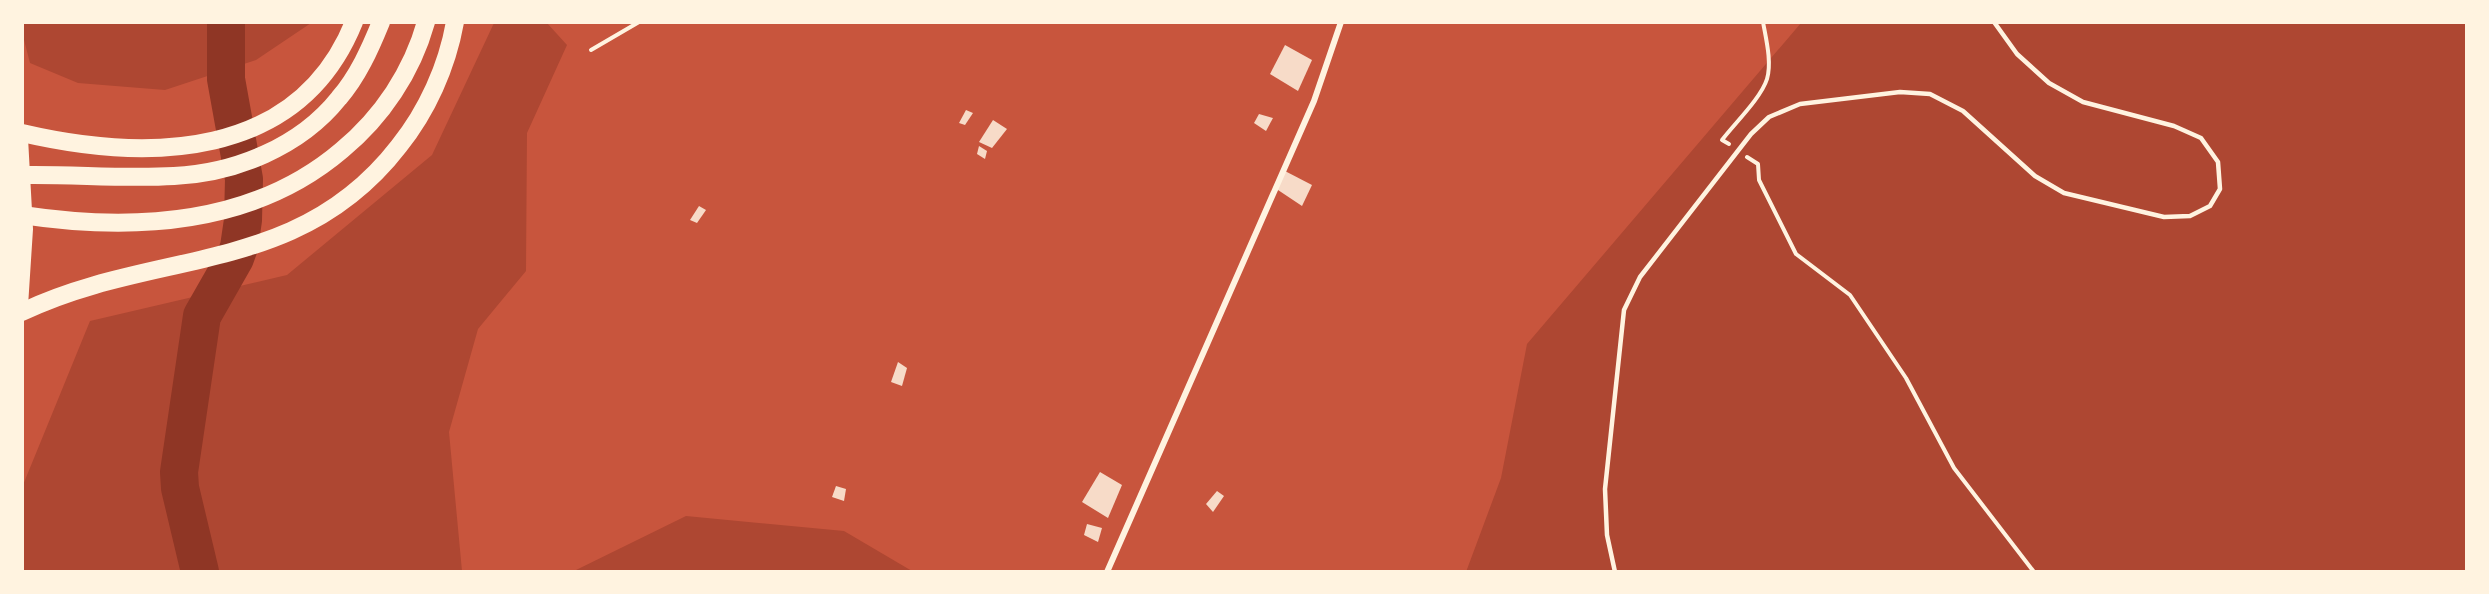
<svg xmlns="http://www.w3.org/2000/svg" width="2489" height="594" viewBox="0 0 2489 594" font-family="'Fira Sans',sans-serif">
<rect width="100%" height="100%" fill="#c8553d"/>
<g fill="#ae4732">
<polygon points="22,23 23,22 311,23 256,60 165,90 78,83 30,63 23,36"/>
<polygon points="494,23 547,23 567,45 527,133 526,271 478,329 449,432 462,571 23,571 23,485 90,321 287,275 432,155"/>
<polygon points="1801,23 2466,23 2466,571 1466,572 1501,478 1527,344"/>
<polygon points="686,516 844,531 912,571 574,571"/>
</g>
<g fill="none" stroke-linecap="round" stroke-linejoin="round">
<polyline stroke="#8f3625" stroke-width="38" points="200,572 180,488 179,472 202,316 235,258 239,247 243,220 244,179 226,79 226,22"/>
</g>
<g fill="#f7dbc8">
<polygon points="1285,45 1312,60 1298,91 1270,74"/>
<polygon points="966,110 973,113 965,125 959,123"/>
<polygon points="1259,114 1273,118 1266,131 1254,123"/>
<polygon points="993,120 1007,129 992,148 979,142"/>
<polygon points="979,146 987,151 985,159 977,154"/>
<polygon points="1283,170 1312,185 1302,206 1275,188"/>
<polygon points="699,206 706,210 697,223 690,220"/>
<polygon points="898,362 907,368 902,386 891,382"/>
<polygon points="1100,472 1122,485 1108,518 1082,502"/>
<polygon points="836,486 846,489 844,501 832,497"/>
<polygon points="1217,491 1224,496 1213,512 1206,504"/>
<polygon points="1087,524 1102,528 1098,542 1084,535"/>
</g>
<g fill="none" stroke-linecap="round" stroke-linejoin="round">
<g stroke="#fff3e0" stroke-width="4">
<polyline points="591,50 639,22"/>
<path d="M1729,144L1722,140C1735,123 1761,98 1767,79C1772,62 1766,39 1763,22"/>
<polyline points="1747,157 1758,164 1759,180 1796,254 1850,295 1906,378 1954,468 2034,572"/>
</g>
<polyline stroke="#fff3e0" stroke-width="4.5" points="1615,572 1607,535 1605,489 1624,310 1640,277 1751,134 1769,117 1800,104 1900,92 1930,94 1963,111 2035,176 2064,193 2164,217 2190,216 2210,206 2220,189 2218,162 2201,138 2174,126 2083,102 2049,83 2017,54 1994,22"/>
<polyline stroke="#fff3e0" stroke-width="6" points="1107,572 1314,101 1341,22"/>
<polyline stroke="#fff3e0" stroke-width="12" points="22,138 27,229 22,306"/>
<g stroke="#fff3e0" stroke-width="18">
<path d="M22,133C147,162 298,161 354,22"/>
<path d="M22,175C73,174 123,179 174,176C235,173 300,147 339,98C358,76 370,49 381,22"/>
<path d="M22,215C134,232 253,226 342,150C382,117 412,72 426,22"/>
<path d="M22,312C156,248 298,277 399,146C427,111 447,67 455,22"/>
</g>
</g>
<rect width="2489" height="594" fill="none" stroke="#fff3e0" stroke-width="48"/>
</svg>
